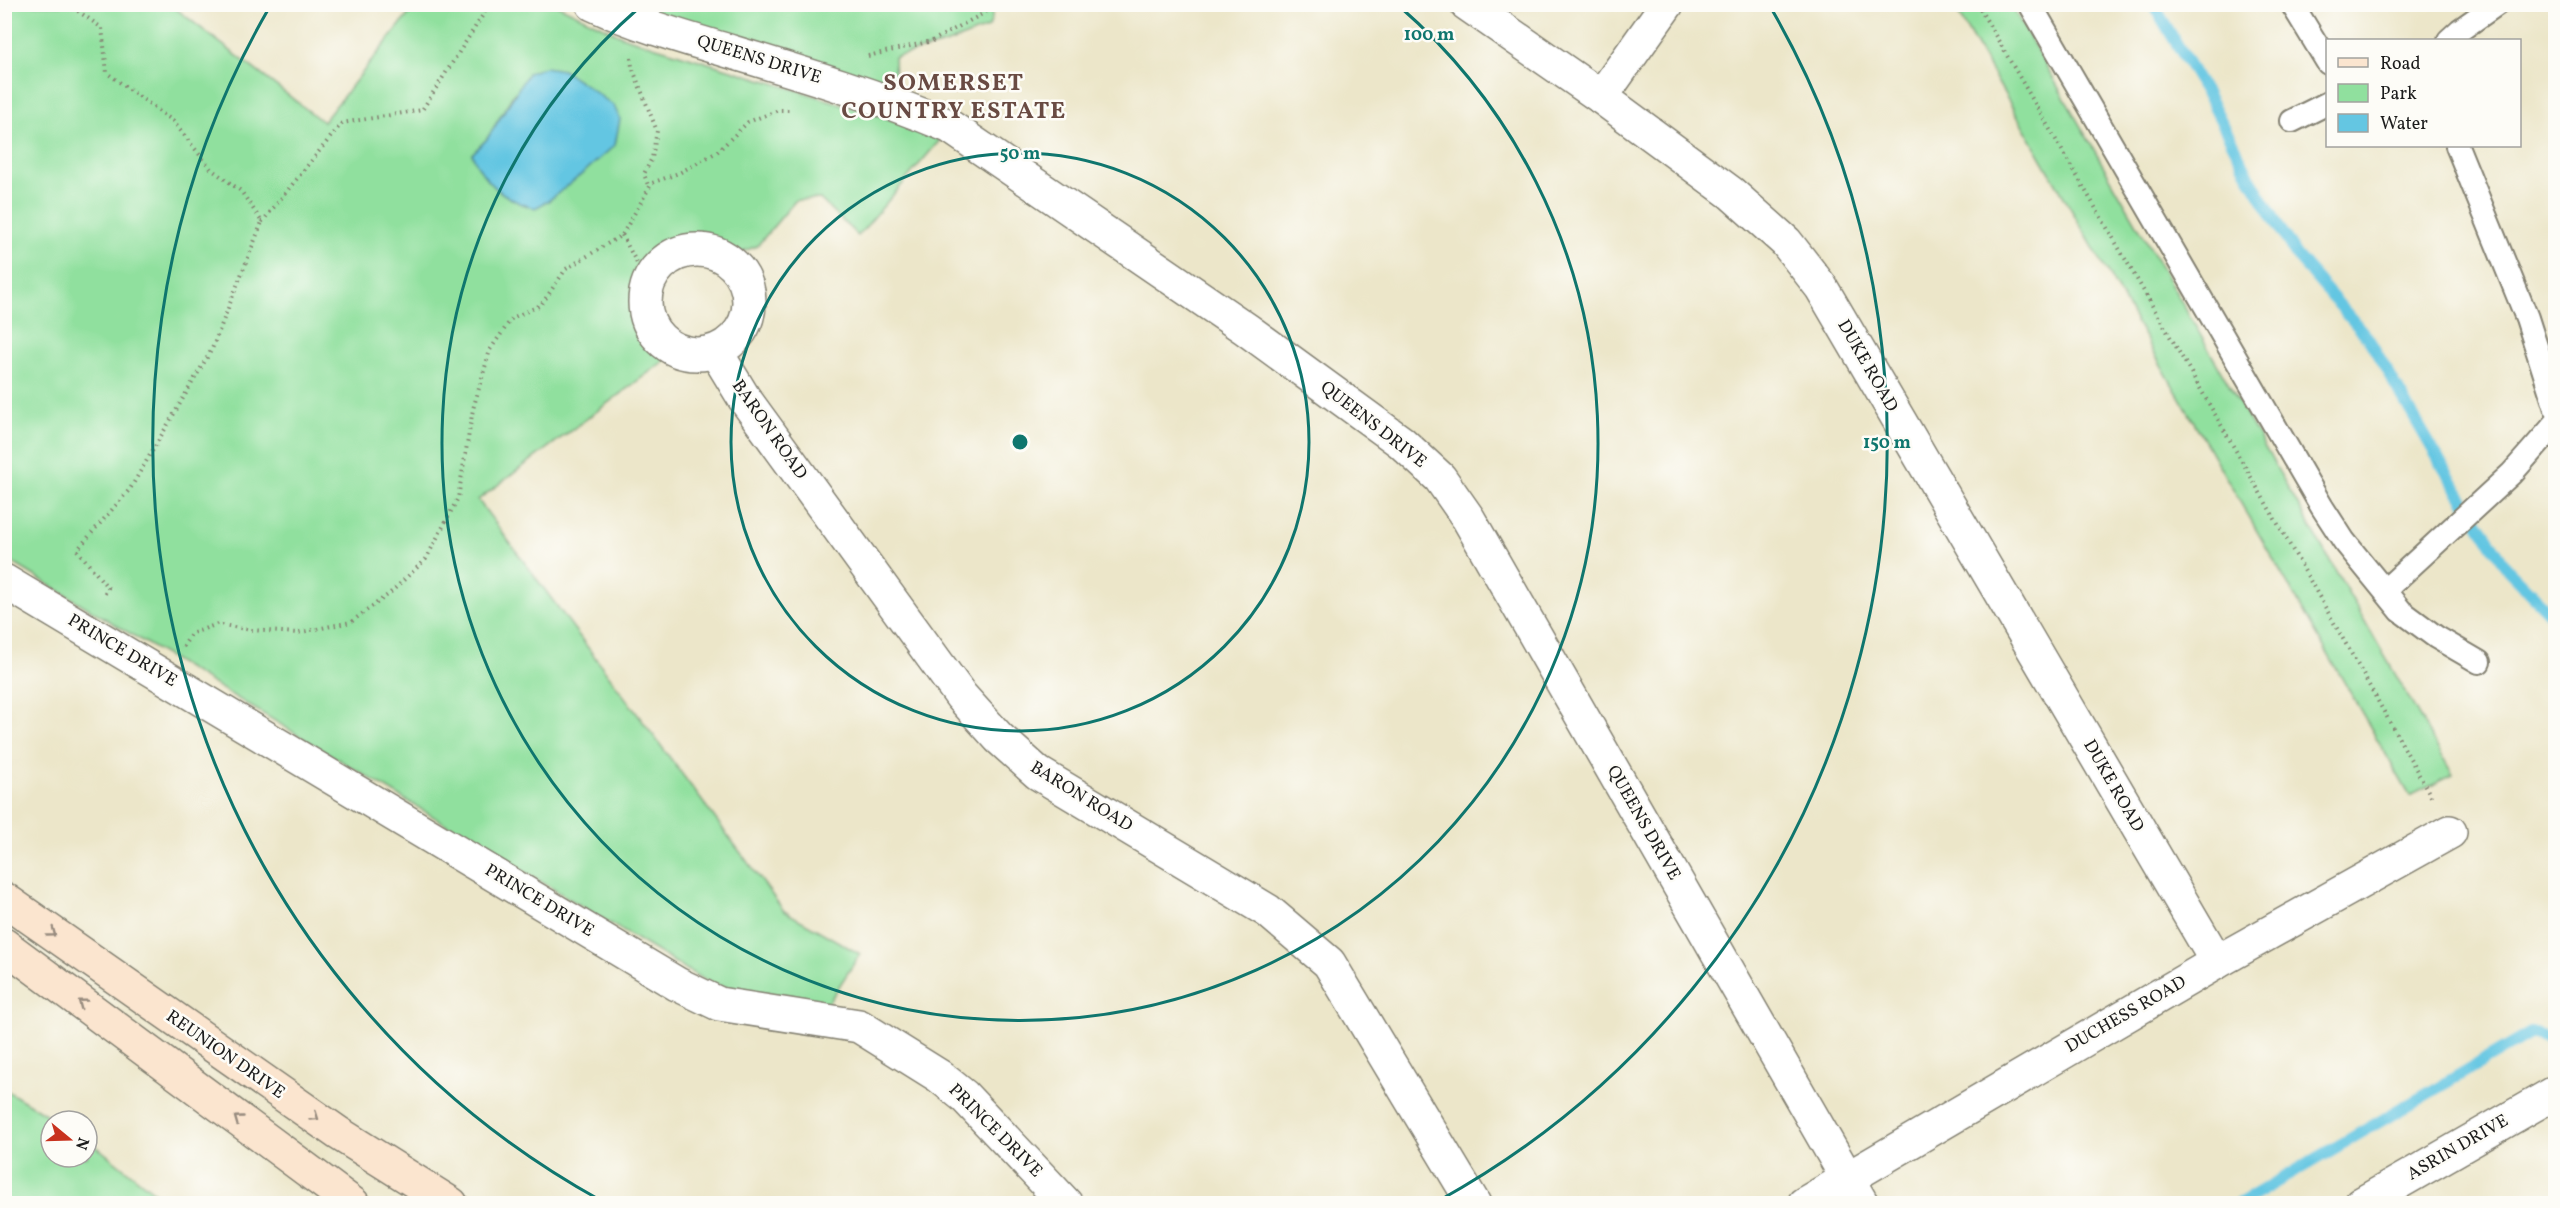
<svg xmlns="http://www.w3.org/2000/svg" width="2560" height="1208" viewBox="0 0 2560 1208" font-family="Vollkorn,serif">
<rect width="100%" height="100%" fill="#fdfcf7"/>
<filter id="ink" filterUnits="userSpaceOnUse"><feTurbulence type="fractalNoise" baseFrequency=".0167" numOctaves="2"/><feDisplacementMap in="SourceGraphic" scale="12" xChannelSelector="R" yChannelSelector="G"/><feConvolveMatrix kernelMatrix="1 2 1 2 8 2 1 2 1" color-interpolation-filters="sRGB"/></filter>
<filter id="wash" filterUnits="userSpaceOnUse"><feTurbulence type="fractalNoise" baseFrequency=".008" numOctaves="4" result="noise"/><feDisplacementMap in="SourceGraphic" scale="24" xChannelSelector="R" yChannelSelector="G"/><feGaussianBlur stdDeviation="1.35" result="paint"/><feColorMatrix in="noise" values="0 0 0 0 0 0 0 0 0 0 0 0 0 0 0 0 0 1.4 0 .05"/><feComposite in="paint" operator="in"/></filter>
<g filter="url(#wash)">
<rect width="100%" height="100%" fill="#ece6c9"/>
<g fill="#90e09e" stroke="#567e5d" stroke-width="1.5" fill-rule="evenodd">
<polygon points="989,4 993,14 989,27 945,44 894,57 895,85 692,25 638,5"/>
<path d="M5,5H171L323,122L416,5H557L624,37L887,118L940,140L858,236L820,199L796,200L757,246L739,253C664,203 596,294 664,353V361L478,500L784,911L860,954L827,1005L790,995L747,992L717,985L699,977L5,558ZM563,70L614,106L615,144L548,201L472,154L487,139L514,93Z"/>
<polygon points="1953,5 2011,5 2453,775 2410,796"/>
<polygon points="4,1089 57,1121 51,1121 51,1157 87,1157 87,1139 168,1203 5,1203"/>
</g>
<path fill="#64c6e2" stroke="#40717f" stroke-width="1.5" d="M545,67L563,70L580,81L614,106L620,119L615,145L581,175L548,201L535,208C506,201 483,182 472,154L487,139L528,73Z"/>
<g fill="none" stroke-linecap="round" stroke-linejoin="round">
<g stroke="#64c6e2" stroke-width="12">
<polyline points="2153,4 2212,103 2250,178 2296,255 2368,338 2443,467 2508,570 2556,619"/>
<polyline points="2239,1204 2531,1033 2556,1041"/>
</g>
</g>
</g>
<g filter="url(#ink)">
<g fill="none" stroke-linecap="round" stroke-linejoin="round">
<defs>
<g id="lane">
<polyline points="2030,4 2322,507 2344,541 2401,611 2436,637 2479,662"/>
<polyline points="2292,4 2328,63"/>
<polyline points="2449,40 2460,30 2497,4"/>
<polyline points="2292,121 2328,103"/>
<polyline points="2457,146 2527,318 2556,409"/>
<polyline points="2385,590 2512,473 2556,423"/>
</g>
<g id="street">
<path d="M593,4C638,25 685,38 732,52C805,74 878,96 949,126L1246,329L1401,442L1440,478L1468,518L1862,1204"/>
<polyline points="1467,4 1601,97 1731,193 1786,242 1821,287 2217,962"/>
<polyline points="1601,97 1667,4"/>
<circle cx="697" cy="302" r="52"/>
<polyline points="716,352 744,398 961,696 999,738 1038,773 1268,911 1329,963 1474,1204"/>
<polyline points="4,581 677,984 719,1004 859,1026 939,1076 964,1096 1066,1204"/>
<polyline points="1804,1204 2217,962 2450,832"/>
<polyline points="2361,1204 2556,1092"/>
</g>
<g id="secondary">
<polyline points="4,899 338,1133 451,1204"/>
<polyline points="4,945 353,1204"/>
</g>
</defs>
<use href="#lane" stroke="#848172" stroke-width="26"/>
<use href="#street" stroke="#848172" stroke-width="36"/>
<use href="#secondary" stroke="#848172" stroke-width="36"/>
<g stroke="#848172" stroke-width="4" stroke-dasharray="1.5 4.5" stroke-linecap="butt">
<polyline points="68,4 102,28 107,73 173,121 211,169 241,191 262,222 212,349 130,489 77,550 108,588 103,597"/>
<path d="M1977,4C2131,269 2285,532 2433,800"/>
<polyline points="868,56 932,41 1001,4"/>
<polyline points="631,58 632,67 657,131 652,158 644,174 649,188"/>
<polyline points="262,222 342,123 422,110 490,4"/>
<polyline points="622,235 640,269 652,278"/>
<polyline points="183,647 191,634 217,624 251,630 297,633 351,622 389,594 426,559 458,498 473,409 490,350 512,318 541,305 566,269 622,235 652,183 679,173 717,152 748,122 779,110 791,110"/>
</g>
<use href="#lane" stroke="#fff" stroke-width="22"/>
<use href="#street" stroke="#fff" stroke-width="33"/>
<use href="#secondary" stroke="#fbe5cf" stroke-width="33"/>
</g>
<defs><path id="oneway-chevron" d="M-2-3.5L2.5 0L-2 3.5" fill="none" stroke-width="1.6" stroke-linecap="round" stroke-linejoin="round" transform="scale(1.5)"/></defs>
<g stroke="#978b7e">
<use href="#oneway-chevron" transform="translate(52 933) rotate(36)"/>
<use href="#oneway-chevron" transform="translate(82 1003) rotate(-143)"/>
<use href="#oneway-chevron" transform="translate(315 1117) rotate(35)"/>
<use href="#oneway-chevron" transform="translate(238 1119) rotate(-144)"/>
</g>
</g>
<g fill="none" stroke="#0f766e" stroke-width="3">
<circle cx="1020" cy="442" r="289"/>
<path d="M1399 6A578 578 0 1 1 641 6"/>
<path d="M600 1200A867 867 0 0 1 269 8M1771 8A867 867 0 0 1 1440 1200"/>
</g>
<g text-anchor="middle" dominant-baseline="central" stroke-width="5" stroke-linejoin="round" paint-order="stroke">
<g font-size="18" fill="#1c1c1c" stroke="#fdfcf7">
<text transform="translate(759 60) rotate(17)">QUEENS DRIVE</text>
<text transform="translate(1867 366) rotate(60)">DUKE ROAD</text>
<text transform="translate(1373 425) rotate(38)">QUEENS DRIVE</text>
<text transform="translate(769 430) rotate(55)">BARON ROAD</text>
<text transform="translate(122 651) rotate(31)">PRINCE DRIVE</text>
<text transform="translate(2113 786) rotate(60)">DUKE ROAD</text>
<text transform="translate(1081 797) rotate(32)">BARON ROAD</text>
<text transform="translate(1643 823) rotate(60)">QUEENS DRIVE</text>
<text transform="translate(539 901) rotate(31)">PRINCE DRIVE</text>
<text transform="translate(2126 1015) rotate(-30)">DUCHESS ROAD</text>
<text transform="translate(225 1055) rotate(35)">REUNION DRIVE</text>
<text transform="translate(995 1131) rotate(45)">PRINCE DRIVE</text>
<text transform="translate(2458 1148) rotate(-30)">ASRIN DRIVE</text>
</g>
<g font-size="24" font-weight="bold" letter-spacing="1.5" fill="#694b43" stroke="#fdfcf7">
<text x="954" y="84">SOMERSET<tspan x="954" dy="28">COUNTRY ESTATE</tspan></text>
</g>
</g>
<circle cx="1020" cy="442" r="9" fill="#0f766e" stroke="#fdfcf7" stroke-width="3"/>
<g font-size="18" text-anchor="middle" font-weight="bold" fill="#0f766e" stroke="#fdfcf7" stroke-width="5" stroke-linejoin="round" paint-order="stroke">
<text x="1429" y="40">100 m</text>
<text x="1020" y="159">50 m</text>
<text x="1887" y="448">150 m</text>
</g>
<rect width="2560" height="1208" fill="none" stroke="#fdfcf7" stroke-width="24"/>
<rect x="2326" y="39" width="195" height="108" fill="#fdfcf7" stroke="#a3a29f" stroke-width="1.5"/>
<rect x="2338" y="58" width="30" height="9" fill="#fbe5cf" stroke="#a3a29f" stroke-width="1.5"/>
<text x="2380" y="69" font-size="18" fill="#1c1c1c">Road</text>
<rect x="2338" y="84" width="30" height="18" fill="#90e09e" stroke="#a3a29f" stroke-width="1.5"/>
<text x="2380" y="99" font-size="18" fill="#1c1c1c">Park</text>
<rect x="2338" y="114" width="30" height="18" fill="#64c6e2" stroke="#a3a29f" stroke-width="1.5"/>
<text x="2380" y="129" font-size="18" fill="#1c1c1c">Water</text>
<g transform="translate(69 1139) rotate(109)"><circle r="28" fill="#fdfcf7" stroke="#a3a29f" stroke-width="1.5"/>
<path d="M0-4.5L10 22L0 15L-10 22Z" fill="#c8321e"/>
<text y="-9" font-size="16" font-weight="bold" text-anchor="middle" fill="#1c1c1c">N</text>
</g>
</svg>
